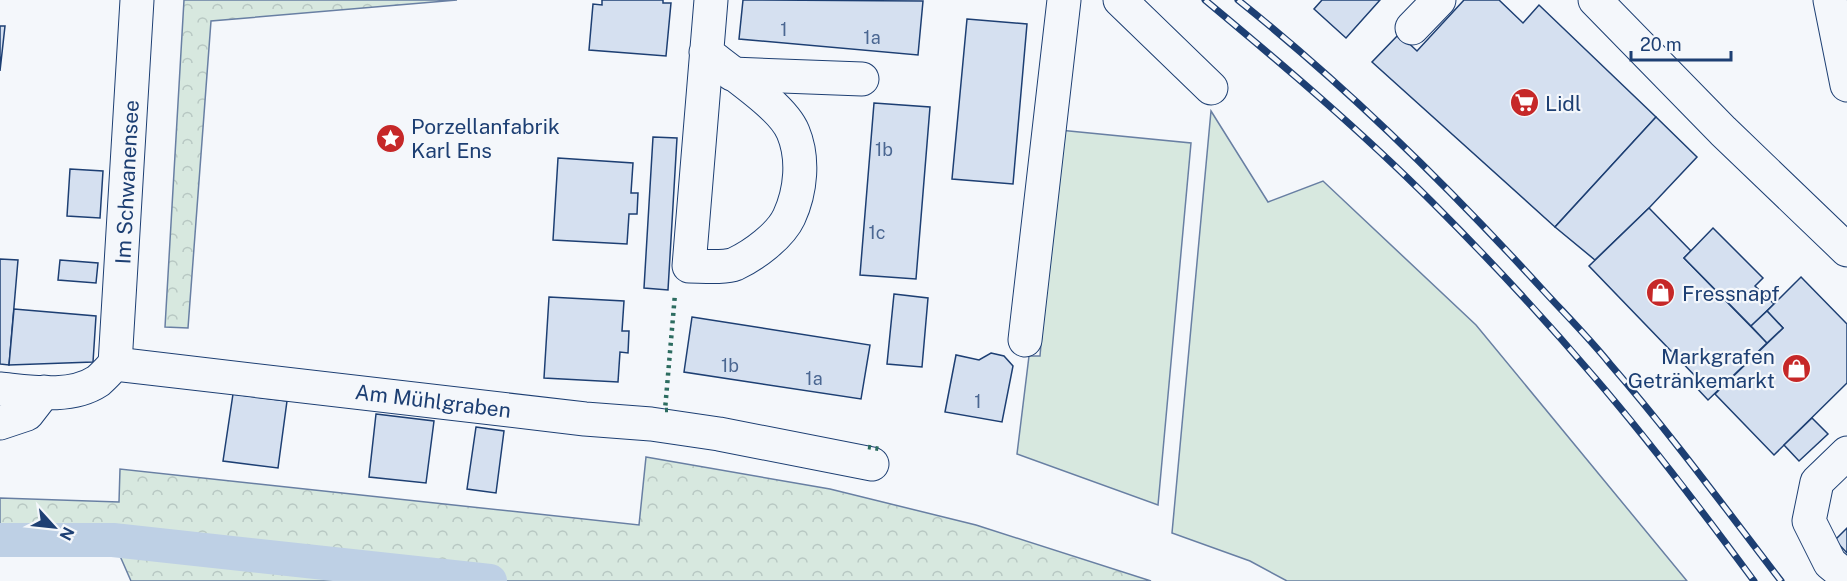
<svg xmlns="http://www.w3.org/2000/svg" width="1847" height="581" viewBox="0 0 1847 581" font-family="'Public Sans',sans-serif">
<defs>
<pattern id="forest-crowns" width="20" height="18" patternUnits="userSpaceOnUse" patternTransform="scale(1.5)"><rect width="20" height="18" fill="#d7e8df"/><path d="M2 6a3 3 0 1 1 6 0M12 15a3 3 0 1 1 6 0" fill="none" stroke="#b8c8c3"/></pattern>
<pattern id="water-waves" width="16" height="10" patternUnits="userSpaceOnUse" patternTransform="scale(1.5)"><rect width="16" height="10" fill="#bed0e5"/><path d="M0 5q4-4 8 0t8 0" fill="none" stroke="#9aaabe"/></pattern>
</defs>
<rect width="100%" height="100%" fill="#f4f7fb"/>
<g fill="url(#forest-crowns)" stroke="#687fa3" stroke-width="1.5">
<polygon points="184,0 457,0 211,21 188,328 165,327"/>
<polygon points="646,457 830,489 976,525 1151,581 131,581 113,540 107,530 0,526 0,498 119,502 120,469 639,525"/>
</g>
<g fill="#d7e8df" stroke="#687fa3" stroke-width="1.5">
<polygon points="1211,111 1268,202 1323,181 1476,325 1687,581 1287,581 1250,561 1172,533"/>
<polygon points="1059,130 1191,143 1158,505 1017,454 1029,356 1040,356"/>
</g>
<polygon fill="url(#water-waves)" stroke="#687fa3" stroke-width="1.5" points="0,526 107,530 113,540 103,549 0,550"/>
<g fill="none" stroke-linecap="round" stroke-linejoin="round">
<polyline stroke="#bed0e5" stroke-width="34" points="0,540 113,540 490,581"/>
</g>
<g fill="#d5e0f0" stroke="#1d3f73" stroke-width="1.5">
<polygon points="602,0 663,0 663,3 671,3 666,56 589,50 593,4 602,5"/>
<polygon points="743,0 923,1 918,55 739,39"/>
<polygon points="1322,0 1380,0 1346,38 1314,9"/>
<polygon points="1464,0 1499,0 1523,23 1539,5 1656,117 1555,227 1372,62 1399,34 1417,51"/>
<polygon points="967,19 1027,24 1013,184 952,179"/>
<polygon points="0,26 5,26 0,71"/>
<polygon points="874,103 930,107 916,279 860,275"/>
<polygon points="1656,117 1697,157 1649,208 1595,260 1555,227"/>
<polygon points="653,137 677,138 668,290 644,288"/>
<polygon points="558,158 633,163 631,193 638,193 637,214 629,214 627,244 553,240"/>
<polygon points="70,169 103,171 100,218 67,216"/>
<polygon points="1649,208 1691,251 1684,258 1767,343 1708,400 1693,384 1698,379 1589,266"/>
<polygon points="1713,228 1763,278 1755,286 1774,304 1751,326 1684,258"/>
<polygon points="0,259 18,260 9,365 0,364"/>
<polygon points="60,260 98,263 96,283 58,280"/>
<polygon points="1801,277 1847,324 1847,383 1774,455 1715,394 1783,328 1767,311"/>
<polygon points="894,294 928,298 922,367 887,364"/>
<polygon points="549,297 624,301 622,331 629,331 628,353 620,352 618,382 544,378"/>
<polygon points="14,309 96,316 93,362 9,365"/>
<polygon points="1767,311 1783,328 1767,343 1751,326"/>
<polygon points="692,317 870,345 861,399 684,372"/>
<polygon points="991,353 1004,356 1013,366 1002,422 945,412 956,355 979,360"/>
<polygon points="233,394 287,401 278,468 223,461"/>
<polygon points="376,414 434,421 426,483 369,477"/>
<polygon points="1812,418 1828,434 1799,461 1784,445"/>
<polygon points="476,427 504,431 496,493 467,489"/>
<polygon points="1847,528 1847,553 1835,540"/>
</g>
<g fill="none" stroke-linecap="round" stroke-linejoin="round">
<defs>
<g id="minor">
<polyline points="1120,0 1211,88"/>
<polyline points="1595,0 1723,131 1847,250"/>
<polyline points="1830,0 1847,85"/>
<polyline points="1412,28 1439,0"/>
<path d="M706,52C730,73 782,105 793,132C804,158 801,191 789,217C780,236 754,255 735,264C725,268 701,266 689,266L711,0"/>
<polyline points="732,74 862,79"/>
<polyline points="1025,340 1064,0"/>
<polyline points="115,364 137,0"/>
<path d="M0,389C31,392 71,399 98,381C104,376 110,369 115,364L585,419L651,424L719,434L872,464"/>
<polyline points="0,423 27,414 44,392"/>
<polyline points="1847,453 1817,482 1809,521 1830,563 1847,577"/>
</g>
</defs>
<use href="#minor" stroke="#1d3f73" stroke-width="35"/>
<use href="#minor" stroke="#f4f7fb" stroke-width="33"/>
<defs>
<g id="rail">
<path d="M1205,0C1283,65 1360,130 1432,202C1488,258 1543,317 1595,378C1651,443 1703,512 1754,581"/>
<path d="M1238,0C1347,87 1449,187 1543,290C1565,314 1589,338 1610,364C1670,433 1725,508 1781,581"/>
</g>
</defs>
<use href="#rail" stroke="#1d3f73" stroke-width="7"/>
<use href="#rail" stroke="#f4f7fb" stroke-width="4.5" stroke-dasharray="14" stroke-linecap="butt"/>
<g stroke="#2c6c60" stroke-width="4.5" stroke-dasharray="3 4.5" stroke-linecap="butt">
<polyline points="668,410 665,410 675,294"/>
<polyline points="868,447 880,449"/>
</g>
</g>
<defs>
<symbol id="supermarket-disc" viewBox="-11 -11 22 22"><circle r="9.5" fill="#c62828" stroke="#f4f7fb"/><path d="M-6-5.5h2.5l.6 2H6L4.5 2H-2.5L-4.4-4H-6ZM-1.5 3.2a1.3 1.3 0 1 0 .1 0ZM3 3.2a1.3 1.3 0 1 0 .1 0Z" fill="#fff"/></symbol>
<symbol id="sight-disc" viewBox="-11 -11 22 22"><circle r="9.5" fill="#c62828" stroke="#f4f7fb"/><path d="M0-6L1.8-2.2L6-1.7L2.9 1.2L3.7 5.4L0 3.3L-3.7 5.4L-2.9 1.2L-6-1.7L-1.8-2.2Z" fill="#fff"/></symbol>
<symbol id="shop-disc" viewBox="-11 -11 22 22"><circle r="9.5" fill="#c62828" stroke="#f4f7fb"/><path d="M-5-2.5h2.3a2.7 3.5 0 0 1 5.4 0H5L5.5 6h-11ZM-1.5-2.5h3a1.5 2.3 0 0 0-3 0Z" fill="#fff"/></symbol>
</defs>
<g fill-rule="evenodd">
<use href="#supermarket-disc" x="1508" y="86" width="33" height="33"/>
<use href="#sight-disc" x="374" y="122" width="33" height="33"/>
<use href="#shop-disc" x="1644" y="276" width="33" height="33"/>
<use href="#shop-disc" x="1780" y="352" width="33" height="33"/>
</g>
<g text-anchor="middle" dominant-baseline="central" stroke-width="4.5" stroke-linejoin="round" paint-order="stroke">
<g font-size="18" fill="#4b6792">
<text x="784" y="29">1</text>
<text x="872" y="37">1a</text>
<text x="884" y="149">1b</text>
<text x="877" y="232">1c</text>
<text x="730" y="365">1b</text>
<text x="814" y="378">1a</text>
<text x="978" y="401">1</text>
</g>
<g font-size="21" fill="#1d3f73" stroke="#f4f7fb" text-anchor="start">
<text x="1545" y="103">Lidl</text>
<text x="411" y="126">Porzellanfabrik<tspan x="411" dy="24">Karl Ens</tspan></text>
<text x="1682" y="293">Fressnapf</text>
<text x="1775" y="356" text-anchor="end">Markgrafen<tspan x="1775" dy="24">Getränkemarkt</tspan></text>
</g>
<g font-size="21" fill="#1d3f73" stroke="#f4f7fb">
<text transform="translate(127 182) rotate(-87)">Im Schwanensee</text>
<text transform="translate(433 401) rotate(7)">Am Mühlgraben</text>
</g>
</g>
<g transform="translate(54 527) rotate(117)" stroke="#f4f7fb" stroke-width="4.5" paint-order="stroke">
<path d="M0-4.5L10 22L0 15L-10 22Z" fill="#1d3f73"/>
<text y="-9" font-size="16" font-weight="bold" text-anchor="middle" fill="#1d3f73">N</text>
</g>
<path d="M1631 51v9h100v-9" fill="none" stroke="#1d3f73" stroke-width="3"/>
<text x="1640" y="51" font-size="18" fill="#1d3f73" stroke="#f4f7fb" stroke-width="4.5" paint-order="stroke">20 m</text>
</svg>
